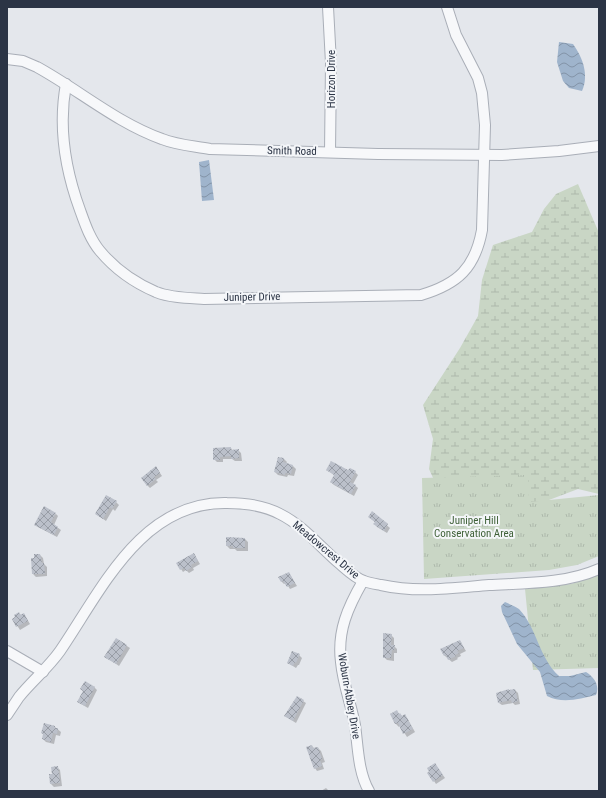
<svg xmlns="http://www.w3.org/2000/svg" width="606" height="798" viewBox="0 0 606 798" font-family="'Roboto Condensed',sans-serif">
<defs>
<pattern id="wetland-marsh" width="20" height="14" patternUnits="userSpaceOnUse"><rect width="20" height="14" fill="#c9d6c5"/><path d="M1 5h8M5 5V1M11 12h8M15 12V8" fill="none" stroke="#adb8ab"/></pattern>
<pattern id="park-tufts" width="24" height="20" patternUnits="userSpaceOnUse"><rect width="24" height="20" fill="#c9d6c5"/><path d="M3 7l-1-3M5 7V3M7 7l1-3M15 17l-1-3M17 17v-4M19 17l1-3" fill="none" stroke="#adb8ab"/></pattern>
<pattern id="water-waves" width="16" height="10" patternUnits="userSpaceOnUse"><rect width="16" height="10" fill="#9fb4cc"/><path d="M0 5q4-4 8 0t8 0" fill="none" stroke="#8293a7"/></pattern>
<pattern id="building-cross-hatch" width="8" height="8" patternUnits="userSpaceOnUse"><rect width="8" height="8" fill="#bbc0ca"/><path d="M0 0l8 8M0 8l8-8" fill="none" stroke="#989da6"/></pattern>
</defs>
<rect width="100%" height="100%" fill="#e4e7ec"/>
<polygon fill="url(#wetland-marsh)" points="578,184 599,233 599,494 578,489 549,500 542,526 443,500 429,469 433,439 423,405 460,348 478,316 482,280 493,245 532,232 544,209 556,194"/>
<g fill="url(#park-tufts)">
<polygon points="528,475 529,502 599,495 599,556 577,565 549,570 424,579 422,478"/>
<polygon points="599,575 599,668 533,670 525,589 571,584"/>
</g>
<g fill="url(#water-waves)">
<path d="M559,42L573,44C583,58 589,75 582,91L569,88L563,81L557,62Z"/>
<polygon points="209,160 214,200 202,201 199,162"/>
<path d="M505,602C509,604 515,606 519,609C537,628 539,658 559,676H570L586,672C594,677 600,685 596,695C580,699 562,704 547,696L540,672L517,644L502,612L501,606Z"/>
</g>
<g fill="#0003">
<polygon points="231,448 233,451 238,450 241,453 242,461 235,461 232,459 223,459 223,462 217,462 214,459"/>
<polygon points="279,458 284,459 287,462 286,464 293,466 296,469 294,476 288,475 287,477 278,475 275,472"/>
<polygon points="158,470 162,476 156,480 158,482 150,488 147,485"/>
<polygon points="328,470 355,472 358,475 353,484 358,488 354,496 334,485 331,482 335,475"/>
<polygon points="116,502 119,505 115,511 113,509 106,521 96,514"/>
<polygon points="56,514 58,516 54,525 61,530 57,537 38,527 35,525"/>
<polygon points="369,517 383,522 390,528 387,533 377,527 375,524 376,523"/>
<polygon points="227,538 245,539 248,542 248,551 237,551 235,549 230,549 227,546"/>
<polygon points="194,554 200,564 193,568 194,570 189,573 186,570 183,572 181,569"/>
<polygon points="40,555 43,558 44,564 47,567 47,576 36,577 33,574 35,559"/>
<polygon points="289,573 297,586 290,589 286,583 284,584 281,581"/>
<polygon points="19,613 21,615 24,614 30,624 20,630 13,619"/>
<polygon points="391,635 394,638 394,646 397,649 397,653 394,653 394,661 387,660 384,657"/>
<polygon points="116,639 130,648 119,666 106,657"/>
<polygon points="460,641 466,651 460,654 461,656 457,658 458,659 452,662 445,656 441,649"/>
<polygon points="299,655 302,658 299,665 298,665 296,668 288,663"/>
<polygon points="94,687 97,690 88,708 81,704 78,701 84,692 81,689"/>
<polygon points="515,690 518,693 520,704 515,705 513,703 502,705 499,703 510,691"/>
<polygon points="303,701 306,703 296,723 288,718 285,716"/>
<polygon points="391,714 400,715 407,718 415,732 407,737 400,726 399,727 396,724"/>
<polygon points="55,727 61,732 60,736 56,735 54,744 46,742 43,739"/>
<polygon points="312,746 315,749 318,748 321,751 325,762 322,763 324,769 317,771 315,768"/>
<polygon points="435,764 445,778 436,784 434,781"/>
<polygon points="57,767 60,770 62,786 54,787 51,784 50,775 53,775"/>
<polygon points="326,788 329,791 321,791"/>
</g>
<g fill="url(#building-cross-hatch)">
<polygon points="231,447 231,450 239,449 239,458 231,459 231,456 220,457 220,460 213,460 213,448"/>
<polygon points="278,457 284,458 283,462 293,465 291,474 285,473 285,475 274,472"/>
<polygon points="331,461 348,470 350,468 356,471 350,482 356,485 351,494 330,482 334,475 326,470"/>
<polygon points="156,466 160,473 154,477 156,479 147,486 141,478"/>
<polygon points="106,495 117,501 112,509 110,507 103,519 95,514"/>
<polygon points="44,506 56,513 51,522 58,527 54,535 34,525"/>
<polygon points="372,511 388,524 384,531 373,524 375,522 368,517"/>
<polygon points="226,537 245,538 245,548 233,548 233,546 226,546"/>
<polygon points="194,553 198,561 191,565 192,567 186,571 184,568 180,570 176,563"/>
<polygon points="34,554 40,554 42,563 44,563 45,574 32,574 31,558 34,558"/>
<polygon points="289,572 295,583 287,587 283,581 281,582 278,577"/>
<polygon points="19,612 20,615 24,613 28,621 16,627 12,619 15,617 14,615"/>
<polygon points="383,633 392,634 391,645 395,645 394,650 392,650 391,658 383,658"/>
<polygon points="116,638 127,645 116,664 104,657"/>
<polygon points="460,640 464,648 457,651 459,653 455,655 456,656 448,660 446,655 444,656 440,649"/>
<polygon points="292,651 300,654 296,663 295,662 293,666 287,663"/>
<polygon points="85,681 95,687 85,706 77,702 83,691 80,689"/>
<polygon points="509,689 509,690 515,689 518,701 512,703 511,700 498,703 496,693"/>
<polygon points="297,696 304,700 293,721 284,716"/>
<polygon points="397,710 399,714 400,713 402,716 405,714 413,729 403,734 398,723 395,724 390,714"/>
<polygon points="44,723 55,726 55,728 58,728 57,734 53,733 51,742 42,739 43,734 41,733"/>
<polygon points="312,745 313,748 318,747 322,759 320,760 322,766 314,769 306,747"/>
<polygon points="435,763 443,775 433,782 427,773 429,772 427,768"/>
<polygon points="58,766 60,783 50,784 49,774 52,774 51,767"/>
</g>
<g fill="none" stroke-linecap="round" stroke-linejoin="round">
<defs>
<g id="minor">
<polyline points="328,7 331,63 330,152"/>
<path d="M7,59L23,61L37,67C79,90 117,123 162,139C177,145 194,146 210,149L378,154L502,155L559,151L599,146"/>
<path d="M66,84C58,127 65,169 80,210C85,224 90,239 100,251C115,269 135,283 156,292C171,298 189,298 204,299L421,295C458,284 475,268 482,230L485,125L482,93L478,78L456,35L447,7"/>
<path d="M363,581C348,607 337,631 341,662C343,684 351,704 355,725C358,746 358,772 369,791"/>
<polyline points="7,651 43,672"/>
<path d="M7,715C11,709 15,703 19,697C32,681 48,668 60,651C101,591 141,501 227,503C245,503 263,505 280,514C304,526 320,547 340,564C347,570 355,578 364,581C369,583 376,584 381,585C417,593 452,588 489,585C525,583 565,584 599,569"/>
</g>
</defs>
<use href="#minor" stroke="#a9aeb7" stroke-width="12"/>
<use href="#minor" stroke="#f7f8fa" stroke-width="10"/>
</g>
<g text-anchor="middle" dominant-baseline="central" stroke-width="4" stroke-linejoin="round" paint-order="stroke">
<g font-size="11" fill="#2b3445" stroke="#f4f6f9">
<text transform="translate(331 79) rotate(-90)">Horizon Drive</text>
<text transform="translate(292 151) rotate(1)">Smith Road</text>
<text transform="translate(252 297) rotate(-1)">Juniper Drive</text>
<text transform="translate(326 550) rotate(40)">Meadowcrest Drive</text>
<text transform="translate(349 696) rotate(80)">Woburn-Abbey Drive</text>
</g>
<g font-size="11" fill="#3f6138" stroke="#f4f6f9">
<text x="474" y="520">Juniper Hill<tspan x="474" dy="13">Conservation Area</tspan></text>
</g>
</g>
<rect width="606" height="798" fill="none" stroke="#2b3445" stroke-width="16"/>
</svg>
